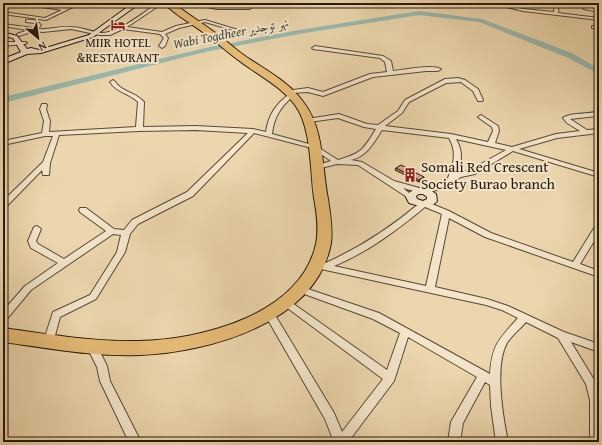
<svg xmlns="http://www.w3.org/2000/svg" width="602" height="445" viewBox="0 0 602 445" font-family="'Gentium Book Plus',Amiri,serif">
<rect width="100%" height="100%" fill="#ecd6ad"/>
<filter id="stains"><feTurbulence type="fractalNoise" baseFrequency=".005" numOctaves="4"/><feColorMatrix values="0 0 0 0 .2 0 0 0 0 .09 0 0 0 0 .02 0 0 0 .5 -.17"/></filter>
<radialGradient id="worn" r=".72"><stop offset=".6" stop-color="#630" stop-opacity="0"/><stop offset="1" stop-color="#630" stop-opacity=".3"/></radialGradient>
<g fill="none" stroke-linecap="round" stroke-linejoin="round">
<polygon fill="#99b9ae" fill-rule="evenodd" points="419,11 482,19 572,53 599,69 599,74 566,57 479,22 419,15 299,34 205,52 3,103 3,97 205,48 299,30"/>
<defs>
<g id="street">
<polygon points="15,3 28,3 66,8 76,3 81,3 46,20 3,14 3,12 45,18 62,10"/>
<path d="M158,3H163L127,27L162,32L176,26L205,20L238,30L236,31L205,22L179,28L165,34L168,38L165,46L162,48L159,46L164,38L160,34L123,29L110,35H100L71,29L43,32L34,31L19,36L17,35V34L28,30L3,26V24L33,28L36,25L35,23L26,22V20C32,19 37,20 41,25L38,29C49,30 60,26 71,27C82,27 91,32 102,33C119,33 144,12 158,3Z"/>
<polygon points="188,3 197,3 217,7 249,7 251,8 249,9 217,9"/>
<path d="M299,3H316C312,5 303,5 299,3Z"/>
<polygon points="490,3 498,3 523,9 554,12 555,3 559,3 558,13 599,18 599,20 523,11"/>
<polygon points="578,3 583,3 588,7 599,10 599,12 584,9"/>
<polygon points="592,26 599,27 599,29 592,28"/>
<polygon points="3,42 25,42 27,43 25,44 3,46"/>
<path d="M315,46L383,56L391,61L393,71C404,70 432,64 441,69L438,71H426L373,77L323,96L308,92L292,93L294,95L293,96C280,108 274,117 272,134L316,146L338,160C362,153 363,150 376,129L364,127L338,118L309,122L306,120L307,119L339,114L367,124L378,125L398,111L405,100L445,79L458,78L465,80L478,89L483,100L482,101H478L473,91L461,82L446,83L409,102L402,113L385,126L451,134L488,142L493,131L492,127L479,118L478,117L481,115L498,126L499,131L495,143L512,147L556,134L580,131L567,123L563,118L564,117C575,112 587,115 599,111V115L597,116L570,119L587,130L599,129V133L557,138L519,149L599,173V177L513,151L475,174L461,177L447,186L428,193H421L403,188L414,197L410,199L358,165L337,164L317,169L313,167L315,166L331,161L312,148L254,133L193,196L138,224L130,234L125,252L96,299L60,317L53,343L49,344L45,343L44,340L53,312L90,295L117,252L121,235L113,234L31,290L6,320L3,321V311L25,286L58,263L31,248L28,241L34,227L37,226L41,229L36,241L38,244L64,259L106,231L80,212L79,210L80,208H86L114,229L124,230L132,220L187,192L248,133L196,130L139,131L59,135L50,163L49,175H43L42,170L6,207H3V201L43,162L53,136H45L3,145V141L42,133L44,121L40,109L42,104H46L47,105L46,109L50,121L49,132L136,127L138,102C129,93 117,93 110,82L113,80C116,82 117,85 120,87C128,93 137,94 144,102L143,127L196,126L253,129L266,132C268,116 276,103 290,94L286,93V91L308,88L323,92L370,74L387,72L385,62L380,58L313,49L312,48ZM382,130L449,138C457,152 454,164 448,178L441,182L423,189L394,181L362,162L351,160C367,156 373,144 382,130ZM456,139L506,150L470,170L457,173C462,161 463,151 456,139Z"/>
<path d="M421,202H427L449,211L491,233L573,262L596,225L599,224V233L580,264L599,271V277L485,237L449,218L435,287L487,299L508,306L564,332L599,344V352L571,342L596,383L599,394V442H590V400L586,384L558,338L526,322C520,329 512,335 507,343C494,366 503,417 508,442H496L491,406L490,385L485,382L463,423L460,442H448L451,422L477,377L408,337L394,381L348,442H334L325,419L264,313L266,310L269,309L272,310L334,413L342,432L383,379L282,304L280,302L282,300L285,299L288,300L387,370L400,333L373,319L296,291L294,289L296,287H302L379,313L490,374C492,345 499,339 518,318L502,310L486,305L321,269L320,267L321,265C358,249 390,228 421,202ZM425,207L442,214L426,286L334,266C368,252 397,230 425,207Z"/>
<polygon points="91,341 95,342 107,366 110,381 141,442 129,442 100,381 97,367 86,345 87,342"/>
</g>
<g id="secondary">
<polygon points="133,3 140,3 93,37 41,53 27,54 3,64 3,59 21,52 13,38 3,36 3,32 17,36 27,49 31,48 39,50 89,35"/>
<path d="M417,188L429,189L436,194L437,201C430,210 419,206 409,203L405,195ZM419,194H423L427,197V199L423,201L417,199L416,196Z"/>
</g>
<path id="highway" d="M164,3H173C189,15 205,25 221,37C229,43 236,50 245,56C265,70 290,82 304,103C324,129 322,168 328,199C330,213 333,228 331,243C317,323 209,352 140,355C95,357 48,348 3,342V328C48,334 93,342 138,341C201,340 300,315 316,244C319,229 317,214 314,198C310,171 312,128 295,105C283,89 264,78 248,67C233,57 219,44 204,33C191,23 175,15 164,3Z"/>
</defs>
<use href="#street" stroke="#584936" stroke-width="2"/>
<use href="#secondary" stroke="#261a0e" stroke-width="2"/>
<use href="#highway" stroke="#261a0e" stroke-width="2"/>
<use href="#street" fill="#f3e4ca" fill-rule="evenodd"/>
<use href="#secondary" fill="#f3e4ca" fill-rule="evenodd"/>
<use href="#highway" fill="#e6bb76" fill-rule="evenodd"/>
</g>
<polygon fill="#bf8779" stroke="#261a0e" points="396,168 424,179 419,182 395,170"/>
<polygon fill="#9b6e63" stroke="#261a0e" points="424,177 424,179 419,182 419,180"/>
<polygon fill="#de9d8d" stroke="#261a0e" points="401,165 424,177 419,180 396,168"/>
<defs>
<symbol id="hotel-bare" viewBox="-9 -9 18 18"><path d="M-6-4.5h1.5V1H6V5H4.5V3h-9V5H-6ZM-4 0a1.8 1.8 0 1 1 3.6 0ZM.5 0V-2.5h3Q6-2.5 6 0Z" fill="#8f2418" stroke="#f3e4ca" stroke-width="2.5" paint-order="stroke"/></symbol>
<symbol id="building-bare" viewBox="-9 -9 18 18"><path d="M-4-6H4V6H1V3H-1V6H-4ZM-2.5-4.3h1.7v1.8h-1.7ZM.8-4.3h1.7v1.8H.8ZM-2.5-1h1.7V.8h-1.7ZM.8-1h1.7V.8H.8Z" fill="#8f2418" stroke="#f3e4ca" stroke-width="2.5" paint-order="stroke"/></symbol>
</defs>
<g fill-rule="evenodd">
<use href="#hotel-bare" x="108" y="15" width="20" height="20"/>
<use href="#building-bare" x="400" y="165" width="20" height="20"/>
</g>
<g text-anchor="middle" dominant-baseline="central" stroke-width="4" stroke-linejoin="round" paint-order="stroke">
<g font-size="13" font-style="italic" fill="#484a3e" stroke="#f3e4ca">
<text transform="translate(231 33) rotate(-11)">Wabi Togdheer نهر توجدير</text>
</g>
<g font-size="13" fill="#261a0e" stroke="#f3e4ca">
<text x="118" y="42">MIIR HOTEL<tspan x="118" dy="15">&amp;RESTAURANT</tspan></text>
</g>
<g font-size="15" fill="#261a0e" stroke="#f3e4ca" text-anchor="start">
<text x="421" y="166">Somali Red Crescent<tspan x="421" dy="17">Society Burao branch</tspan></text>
</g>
</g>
<rect width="602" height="445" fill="none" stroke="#ecd6ad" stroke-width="16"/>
<rect x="4" y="4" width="594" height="437" fill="none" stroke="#261a0e" stroke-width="2"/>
<rect x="8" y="8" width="586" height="429" fill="none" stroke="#261a0e"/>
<g transform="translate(38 38) rotate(151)" stroke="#f3e4ca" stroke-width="3" paint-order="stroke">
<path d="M0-3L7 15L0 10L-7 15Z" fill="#261a0e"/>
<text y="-6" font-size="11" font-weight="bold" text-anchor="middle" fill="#261a0e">N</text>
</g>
<rect width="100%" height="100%" filter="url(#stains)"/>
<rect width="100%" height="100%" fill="url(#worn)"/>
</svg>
